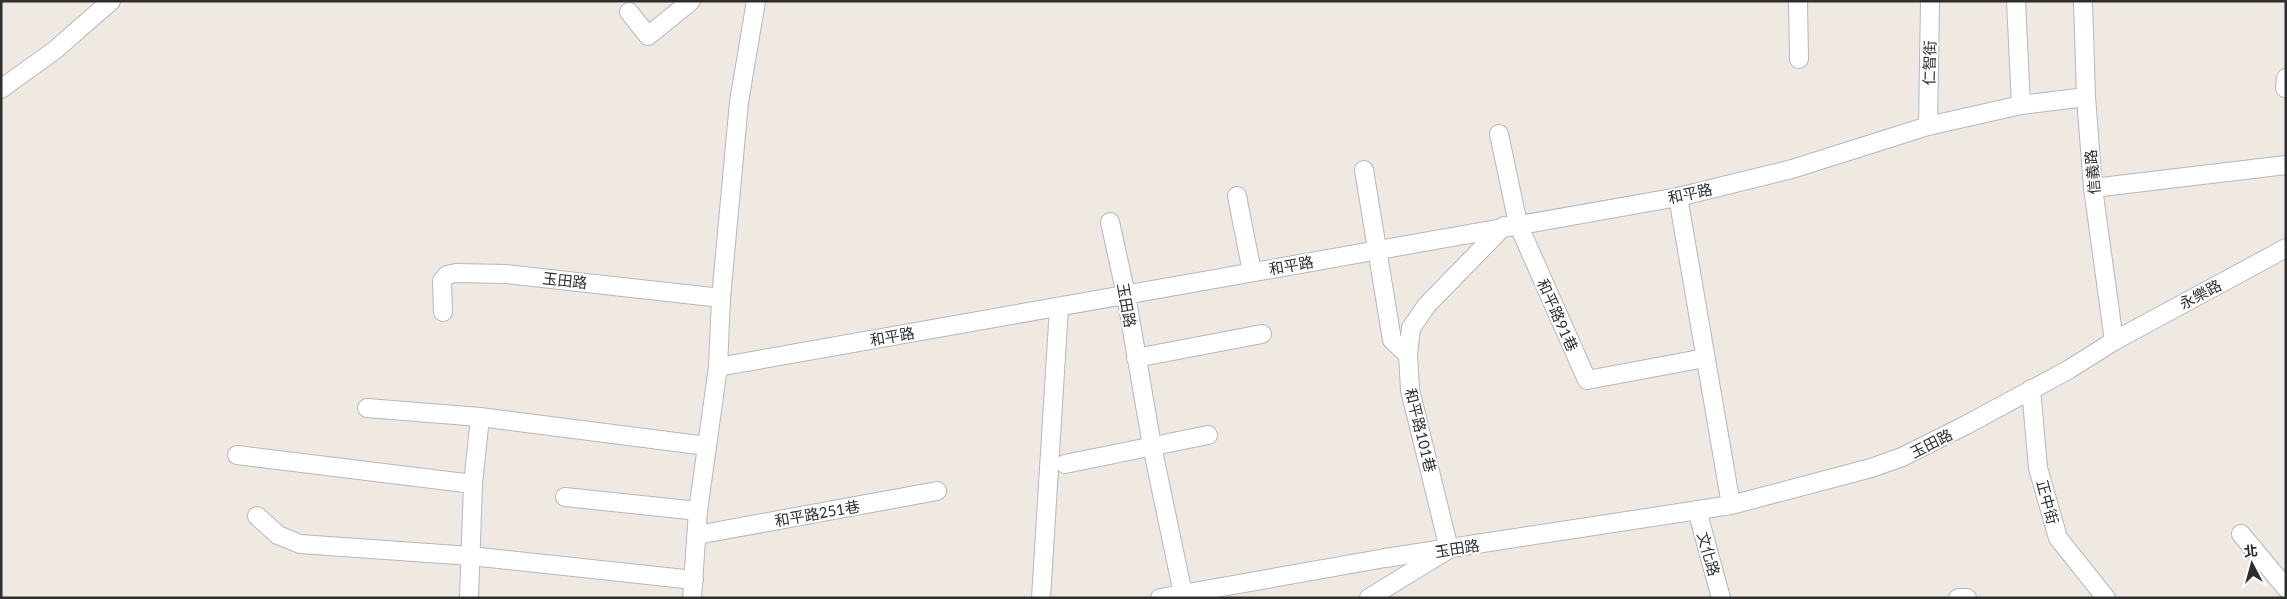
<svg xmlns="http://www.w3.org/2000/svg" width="2287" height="599" viewBox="0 0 2287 599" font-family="Lato,'Noto Sans TC',sans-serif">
<rect width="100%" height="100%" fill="#efe9e1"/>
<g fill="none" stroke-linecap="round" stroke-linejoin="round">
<defs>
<g id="minor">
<polyline points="1798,1 1799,59"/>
<polyline points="2016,1 2021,105"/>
<polyline points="2083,1 2086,97 2093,188 2114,341"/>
<polyline points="629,12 648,36 691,1"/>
<polyline points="2285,88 2286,78"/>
<polyline points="1,89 55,50 111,1"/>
<polyline points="1928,126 1930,1"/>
<polyline points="1499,134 1518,224 1587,380 1705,358"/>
<polyline points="1364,170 1392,340 1408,355"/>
<polyline points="2093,188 2286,165"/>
<polyline points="1237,196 1252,272"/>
<polyline points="1678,197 1731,505"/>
<polyline points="1110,222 1126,295 1152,446 1183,594"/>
<polyline points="443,312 442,281 447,275 456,273 506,274 721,298"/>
<polyline points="1136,358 1262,334"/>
<polyline points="718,367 1678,197 1792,169 1928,126 2021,105 2086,97"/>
<polyline points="2031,389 2038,468 2058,538 2106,598"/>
<polyline points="367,408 480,417 707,446"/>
<polyline points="237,455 473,484"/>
<polyline points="1065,464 1208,435"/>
<polyline points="565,497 698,511"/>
<polyline points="1697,510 1721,598"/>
<polyline points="257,516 278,535 300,544 471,556 694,580"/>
<polyline points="2241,534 2286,588"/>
<polyline points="697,535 937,491"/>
<polyline points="469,598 473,484 480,417"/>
<polyline points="692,598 698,511 718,367 721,298 739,102 756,1"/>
<polyline points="1041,598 1059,307"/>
<polyline points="1160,598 1385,558 1731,505 1871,468 1902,457 1966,425 2068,370 2114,341 2286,248"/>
<polyline points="1369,598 1449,549 1410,390 1408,355 1411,328 1427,305 1504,226"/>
<polyline points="1958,598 1967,598"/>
</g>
</defs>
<use href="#minor" stroke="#b4b7c1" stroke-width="20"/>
<polyline stroke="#c9c9c9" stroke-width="3" stroke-dasharray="4 2.5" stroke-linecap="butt" points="1,3 4,1"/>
<use href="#minor" stroke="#fff" stroke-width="18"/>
</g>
<g text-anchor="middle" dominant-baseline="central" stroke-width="4" stroke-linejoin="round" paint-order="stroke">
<g font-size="15" fill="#2e2e2e" stroke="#fff">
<text transform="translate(1929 63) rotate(-89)">仁智街</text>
<text transform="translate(2092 172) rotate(-95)">信義路</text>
<text transform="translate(1690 193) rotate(-12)">和平路</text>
<text transform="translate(1291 265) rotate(-10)">和平路</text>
<text transform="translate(565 280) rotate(6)">玉田路</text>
<text transform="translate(2200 294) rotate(-28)">永樂路</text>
<text transform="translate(1127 305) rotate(80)">玉田路</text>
<text transform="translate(1558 315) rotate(66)">和平路91巷</text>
<text transform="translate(892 336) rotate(-10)">和平路</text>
<text transform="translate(1421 430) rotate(76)">和平路101巷</text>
<text transform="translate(1931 443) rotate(-27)">玉田路</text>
<text transform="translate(2048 502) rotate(75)">正中街</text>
<text transform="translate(817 513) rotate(-10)">和平路251巷</text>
<text transform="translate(1457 548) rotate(-9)">玉田路</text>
<text transform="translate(1709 554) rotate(74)">文化路</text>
</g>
</g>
<rect width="2287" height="599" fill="none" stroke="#2e2e2e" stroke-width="5"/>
<g transform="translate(2252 564) rotate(354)" stroke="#ffffff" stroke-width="4" paint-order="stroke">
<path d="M0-4L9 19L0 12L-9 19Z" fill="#2e2e2e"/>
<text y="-8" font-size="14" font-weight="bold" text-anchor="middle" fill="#2e2e2e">北</text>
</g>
</svg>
